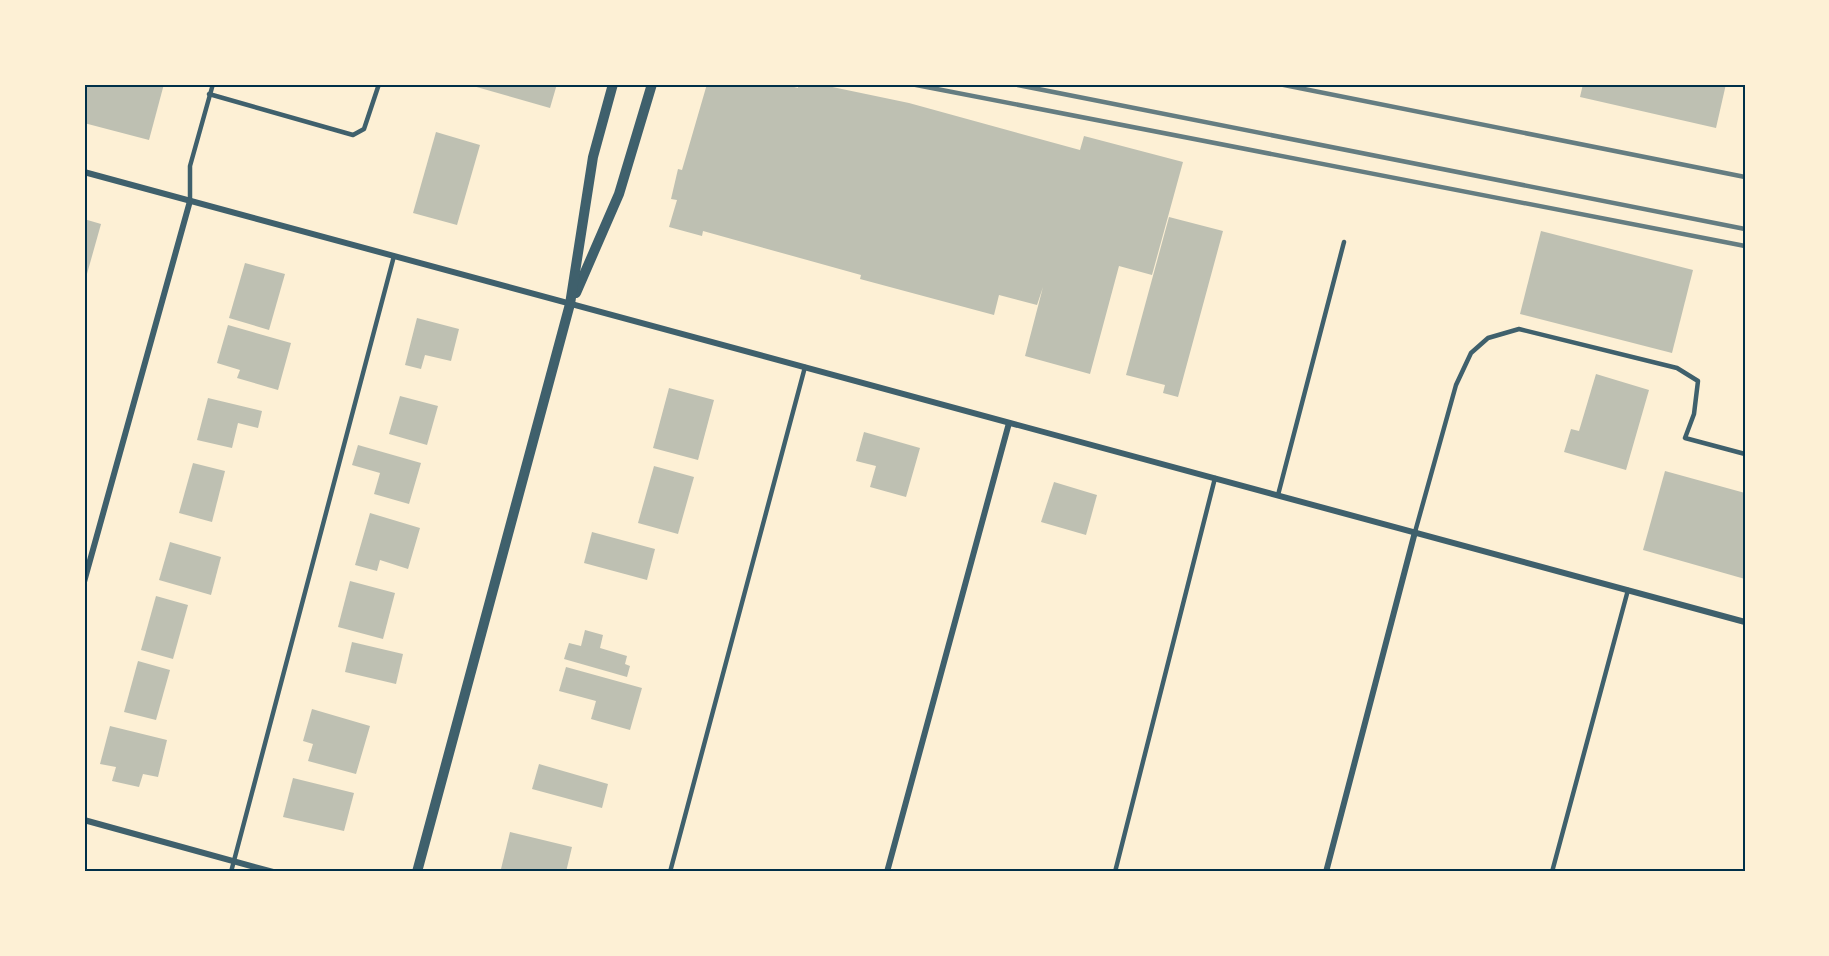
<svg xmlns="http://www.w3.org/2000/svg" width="1829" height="956" viewBox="0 0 1829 956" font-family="'PT Sans Narrow',sans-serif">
<rect width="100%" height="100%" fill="#fdf0d5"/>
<g fill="#bec0b2">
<polygon points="84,84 164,84 149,140 84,123"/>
<polygon points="466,84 557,84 550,108"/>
<polygon points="707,84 783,84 798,88 798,84 818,84 909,103 1080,150 1084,136 1183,162 1152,275 1119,266 1090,374 1025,356 1043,287 1037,305 999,295 994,315 860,279 861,275 703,231 702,236 669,227 677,200 671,199 678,169 682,170"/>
<polygon points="1583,84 1726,84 1716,128 1580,97"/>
<polygon points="436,132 480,145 457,225 413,213"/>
<polygon points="1169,217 1223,231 1178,397 1163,393 1165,385 1126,375"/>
<polygon points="84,219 101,224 85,281 84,281"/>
<polygon points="1541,231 1693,270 1672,353 1520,314"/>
<polygon points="245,263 285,274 269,330 229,318"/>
<polygon points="417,318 459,329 451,361 425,355 421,369 405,365"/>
<polygon points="228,325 291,343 278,390 237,378 240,370 217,363"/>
<polygon points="1596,374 1649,390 1626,470 1564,452 1571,429 1579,431"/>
<polygon points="669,388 714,400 698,460 653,448"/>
<polygon points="400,396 438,406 427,445 389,434"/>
<polygon points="208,398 262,411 258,428 238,423 232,448 197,440"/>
<polygon points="864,432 920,448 906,497 870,487 876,466 856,461"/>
<polygon points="358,445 421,463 409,504 374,494 380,473 352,465"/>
<polygon points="193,463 225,471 212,522 179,513"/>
<polygon points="654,466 694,477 678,534 638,523"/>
<polygon points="1665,471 1745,493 1745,579 1643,550"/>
<polygon points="1054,482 1097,495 1086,535 1041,522"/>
<polygon points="370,513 420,528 408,569 380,560 377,571 355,565"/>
<polygon points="592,532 655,549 647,580 584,563"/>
<polygon points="170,542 221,557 211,595 159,580"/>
<polygon points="350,581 395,593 383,639 338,627"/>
<polygon points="156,596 188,605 173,659 141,650"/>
<polygon points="585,630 603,635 600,648 627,656 625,664 630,666 627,677 564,659 569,643 581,646"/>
<polygon points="352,642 403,654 396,684 345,672"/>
<polygon points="138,661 170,670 156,720 124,712"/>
<polygon points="566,667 642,688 630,730 591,719 596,701 559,691"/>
<polygon points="312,709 370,726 356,774 308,761 313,744 303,741"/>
<polygon points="110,726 167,740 158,777 143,774 139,787 112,781 116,767 100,764"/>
<polygon points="539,764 608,784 602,808 532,789"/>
<polygon points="293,778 354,793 344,831 283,817"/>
<polygon points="510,832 572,847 566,872 515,872 501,869"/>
</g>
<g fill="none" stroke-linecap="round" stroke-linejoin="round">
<g stroke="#3f606c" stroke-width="4.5">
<polyline points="209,94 353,135 364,129 379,84"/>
<polyline points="190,201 190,166 213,84"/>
<polyline points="1278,495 1344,242"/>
<polyline points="1415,532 1456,385 1471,353 1488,338 1519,329 1677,368 1698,381 1694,414 1685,438 1745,454"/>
<polyline points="231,872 394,256"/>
<polyline points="670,872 805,367"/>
<polyline points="1115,872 1215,478"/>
<polyline points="1552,872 1628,590"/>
</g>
<g stroke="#3f606c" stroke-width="6">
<polyline points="84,172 1745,622"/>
<polyline points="84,582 190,201"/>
<polyline points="84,820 273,872"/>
<polyline points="887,872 1009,423"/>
<polyline points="1326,872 1415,532"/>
</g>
<g stroke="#3f606c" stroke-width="10">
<polyline points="576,293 619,194 652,84"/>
<polyline points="417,872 570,304 593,157 613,84"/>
</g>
<g stroke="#657d81" stroke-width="4.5">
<polyline points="911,84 1745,246"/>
<polyline points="1013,84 1745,229"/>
<polyline points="1279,84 1745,177"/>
</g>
</g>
<rect width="1829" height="956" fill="none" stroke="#fdf0d5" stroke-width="171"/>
<rect x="86" y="86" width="1658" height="784" fill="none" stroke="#003049" stroke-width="2"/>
</svg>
